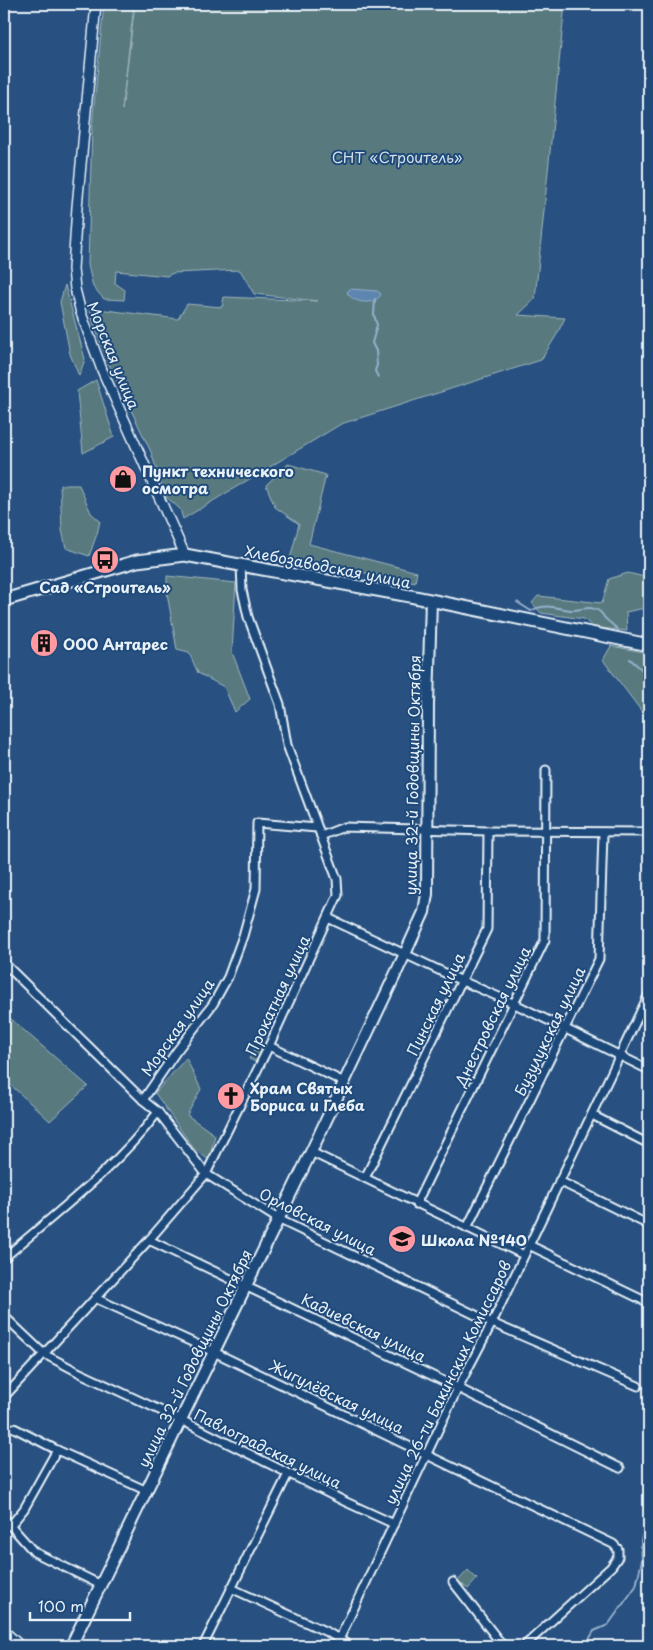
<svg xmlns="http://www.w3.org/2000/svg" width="653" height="1650" viewBox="0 0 653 1650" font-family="'Playpen Sans',sans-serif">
<rect width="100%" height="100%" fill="#285181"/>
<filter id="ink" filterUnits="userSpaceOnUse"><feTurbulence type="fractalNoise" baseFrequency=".02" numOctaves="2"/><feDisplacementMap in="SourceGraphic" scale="10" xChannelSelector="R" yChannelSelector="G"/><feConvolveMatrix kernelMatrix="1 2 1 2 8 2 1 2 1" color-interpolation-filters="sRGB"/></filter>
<g filter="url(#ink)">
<g fill="#587a7f" stroke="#a0b6bc">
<polygon points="104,4 134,4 122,110 135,4 565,4 535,299 518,315 565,318 556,336 541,360 341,424 183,519 180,509 165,496 151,452 108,362 93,322 90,308 178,319 187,304 222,307 224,297 318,301 254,294 240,270 173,273 167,276 116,271 115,283 125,290 124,300 104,299 93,287 88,265 92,126"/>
<polygon points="65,285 85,359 79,376 70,354 60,302"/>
<polygon points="96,380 114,437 83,453 77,391"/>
<polygon points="288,464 326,475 309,544 417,572 415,582 290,559 299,524 275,507 266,485"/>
<polygon points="60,485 79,485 91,513 100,521 97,534 89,556 66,548 62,530"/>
<polygon points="628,573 649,578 649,610 645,608 626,612 627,631 593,627 584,619 541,613 532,603 538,596 602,603 609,579"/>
<polygon points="167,576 236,583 232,652 250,699 235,712 224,687 198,673 189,653 177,650 167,593"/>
<polygon points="611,646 649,653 649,717 645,716 603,660"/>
<polygon points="4,1013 88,1086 50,1121 4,1079"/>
<polygon points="256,1046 263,1050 256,1062 249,1059"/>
<polygon points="186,1058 201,1089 187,1115 215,1135 209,1160 194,1149 155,1093"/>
<polygon points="468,1570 477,1579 468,1589 458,1581"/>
</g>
<path fill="#5d85af" stroke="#95b0cc" d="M350,289L377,291L381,294C376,306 352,304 347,292Z"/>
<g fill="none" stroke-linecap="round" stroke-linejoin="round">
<g stroke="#95b0cc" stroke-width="2">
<polyline points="375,299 374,315 377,325 372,343 376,351 377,365 375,371 378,377"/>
<path d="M517,602L531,611C535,609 538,607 542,607C553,605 562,610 573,610C582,610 590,605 599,611C602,613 602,614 604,617C608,622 614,625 618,630"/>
<polyline points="630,659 649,676"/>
<polyline points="585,1646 594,1631 608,1625 636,1586 642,1560 641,1541 649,1509"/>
</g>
<defs>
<g id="minor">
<polyline points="321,836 344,827 488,831 649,832"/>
<polyline points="328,918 462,981 515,1004 649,1070"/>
<polyline points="4,963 143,1100 158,1112 206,1174 278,1219 492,1323 638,1386"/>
<polyline points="269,1046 344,1082"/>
<polyline points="143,1100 176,1052 213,1004 228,977 243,936 256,889 257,823 317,828"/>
<polyline points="592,1115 649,1144"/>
<polyline points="311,1152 524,1255"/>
<polyline points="365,1178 487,929 488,831"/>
<polyline points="559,1181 649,1225"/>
<polyline points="416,1204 545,940 546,770"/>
<polyline points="467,1228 599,959 603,833"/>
<polyline points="149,1240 458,1388 620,1468"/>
<polyline points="529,1245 649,1303"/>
<path d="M4,1258C57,1212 115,1169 158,1112"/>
<polyline points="95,1298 214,1352 427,1455 613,1544 618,1549 618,1557 611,1567 524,1646"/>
<polyline points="4,1316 44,1354 80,1373 181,1420 346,1502 394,1524"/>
<polyline points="4,1397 149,1240 206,1174 269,1046 338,895 337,879 287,745 280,704 248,617 242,590 241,564"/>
<polyline points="14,1428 57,1450 147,1491"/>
<polyline points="4,1518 34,1552 101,1585"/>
<polyline points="10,1526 24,1509 57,1450"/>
<polyline points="453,1582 503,1646"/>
<polyline points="231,1588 329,1633 350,1646"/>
<polyline points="203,1646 288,1474"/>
<polyline points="336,1646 458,1388 492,1323 649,994"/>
</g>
<g id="tertiary">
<polyline points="96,4 77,207 73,269 75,289 81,313 102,370 185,555"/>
<polyline points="4,1631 20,1646"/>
</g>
<polyline id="secondary" points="71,1646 311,1152 405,954 424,912 427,894 428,704 431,600"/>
<polyline id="primary" points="4,600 137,561 185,555 410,596 649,645"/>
</defs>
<use href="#minor" stroke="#e8f1f8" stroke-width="11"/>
<use href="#tertiary" stroke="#e8f1f8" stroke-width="12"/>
<use href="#secondary" stroke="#e8f1f8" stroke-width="14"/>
<use href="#primary" stroke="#e8f1f8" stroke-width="15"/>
<use href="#minor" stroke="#1f4a7a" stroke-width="7"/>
<use href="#tertiary" stroke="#1f4a7a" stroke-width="9"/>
<use href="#secondary" stroke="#1f4a7a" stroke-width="10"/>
<use href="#primary" stroke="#1f4a7a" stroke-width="11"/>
</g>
</g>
<defs>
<symbol id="shop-disc" viewBox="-11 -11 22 22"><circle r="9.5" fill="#ff9aa2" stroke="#1f4a7a"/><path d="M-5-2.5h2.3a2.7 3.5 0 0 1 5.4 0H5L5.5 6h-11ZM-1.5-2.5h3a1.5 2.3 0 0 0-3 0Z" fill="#111"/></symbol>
<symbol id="bus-disc" viewBox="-11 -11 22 22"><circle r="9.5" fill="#ff9aa2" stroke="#1f4a7a"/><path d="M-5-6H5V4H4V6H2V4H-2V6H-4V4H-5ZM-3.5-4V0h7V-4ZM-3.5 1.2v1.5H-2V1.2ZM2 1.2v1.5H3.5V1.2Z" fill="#111"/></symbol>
<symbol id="building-disc" viewBox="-11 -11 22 22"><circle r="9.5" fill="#ff9aa2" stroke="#1f4a7a"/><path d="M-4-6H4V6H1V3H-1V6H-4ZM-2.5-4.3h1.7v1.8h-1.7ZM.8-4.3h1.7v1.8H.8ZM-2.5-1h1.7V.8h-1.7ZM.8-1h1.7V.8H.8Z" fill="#111"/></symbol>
<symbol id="church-disc" viewBox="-11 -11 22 22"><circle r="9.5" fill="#ff9aa2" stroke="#1f4a7a"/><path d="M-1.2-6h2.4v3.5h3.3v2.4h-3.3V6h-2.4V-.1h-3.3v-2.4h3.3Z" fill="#111"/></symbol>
<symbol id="school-disc" viewBox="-11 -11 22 22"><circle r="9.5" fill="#ff9aa2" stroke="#1f4a7a"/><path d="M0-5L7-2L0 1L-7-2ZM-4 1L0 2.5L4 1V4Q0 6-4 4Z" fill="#111"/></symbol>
</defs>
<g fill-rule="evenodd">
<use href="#shop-disc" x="107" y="463" width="32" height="32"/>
<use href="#bus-disc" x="89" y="544" width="32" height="32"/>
<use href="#building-disc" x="28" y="627" width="32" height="32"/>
<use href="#church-disc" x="215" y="1080" width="32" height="32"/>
<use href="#school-disc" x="386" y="1223" width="32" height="32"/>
</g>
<g text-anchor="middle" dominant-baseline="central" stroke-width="4" stroke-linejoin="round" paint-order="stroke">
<g font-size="15" fill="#d2dfe6" stroke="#1f4a7a">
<text x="397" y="156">СНТ «Строитель»</text>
</g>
<g font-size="15" fill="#e8f1f8" stroke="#1f4a7a">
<text transform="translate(114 355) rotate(68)">Морская улица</text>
<text transform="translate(328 566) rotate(11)">Хлебозаводская улица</text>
<text transform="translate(412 775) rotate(-89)">улица 32-й Годовщины Октября</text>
<text transform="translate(277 995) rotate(-65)">Прокатная улица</text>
<text transform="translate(435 1004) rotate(-64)">Пинская улица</text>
<text transform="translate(492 1016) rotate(-64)">Днестровская улица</text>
<text transform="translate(177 1027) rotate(-55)">Морская улица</text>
<text transform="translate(549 1031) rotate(-64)">Бузулукская улица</text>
<text transform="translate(318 1221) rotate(27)">Орловская улица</text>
<text transform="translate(364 1327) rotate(26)">Кадиевская улица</text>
<text transform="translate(194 1358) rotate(-64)">улица 32-й Годовщины Октября</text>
<text transform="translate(447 1382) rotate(-64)">улица 26-ти Бакинских Комиссаров</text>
<text transform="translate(337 1396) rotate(26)">Жигулёвская улица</text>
<text transform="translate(268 1448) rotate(26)">Павлоградская улица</text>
</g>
<g font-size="15" font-weight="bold" fill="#e8f1f8" stroke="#1f4a7a" text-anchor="start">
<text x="142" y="470">Пункт технического<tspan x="142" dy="17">осмотра</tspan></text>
<text x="105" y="586" text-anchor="middle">Сад «Строитель»</text>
<text x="63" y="643">ООО Антарес</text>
<text x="250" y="1087">Храм Святых<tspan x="250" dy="17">Бориса и Глеба</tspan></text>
<text x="421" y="1239">Школа №140</text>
</g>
</g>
<rect width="653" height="1650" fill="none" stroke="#1f4a7a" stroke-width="20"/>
<rect x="10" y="10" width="633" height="1630" fill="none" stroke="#e8f1f8" stroke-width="2" filter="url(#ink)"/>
<path d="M30 1612v8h100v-8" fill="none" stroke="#e8f1f8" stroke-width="2.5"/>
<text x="38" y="1612" font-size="15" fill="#e8f1f8" stroke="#1f4a7a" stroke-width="4" paint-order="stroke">100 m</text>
</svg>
